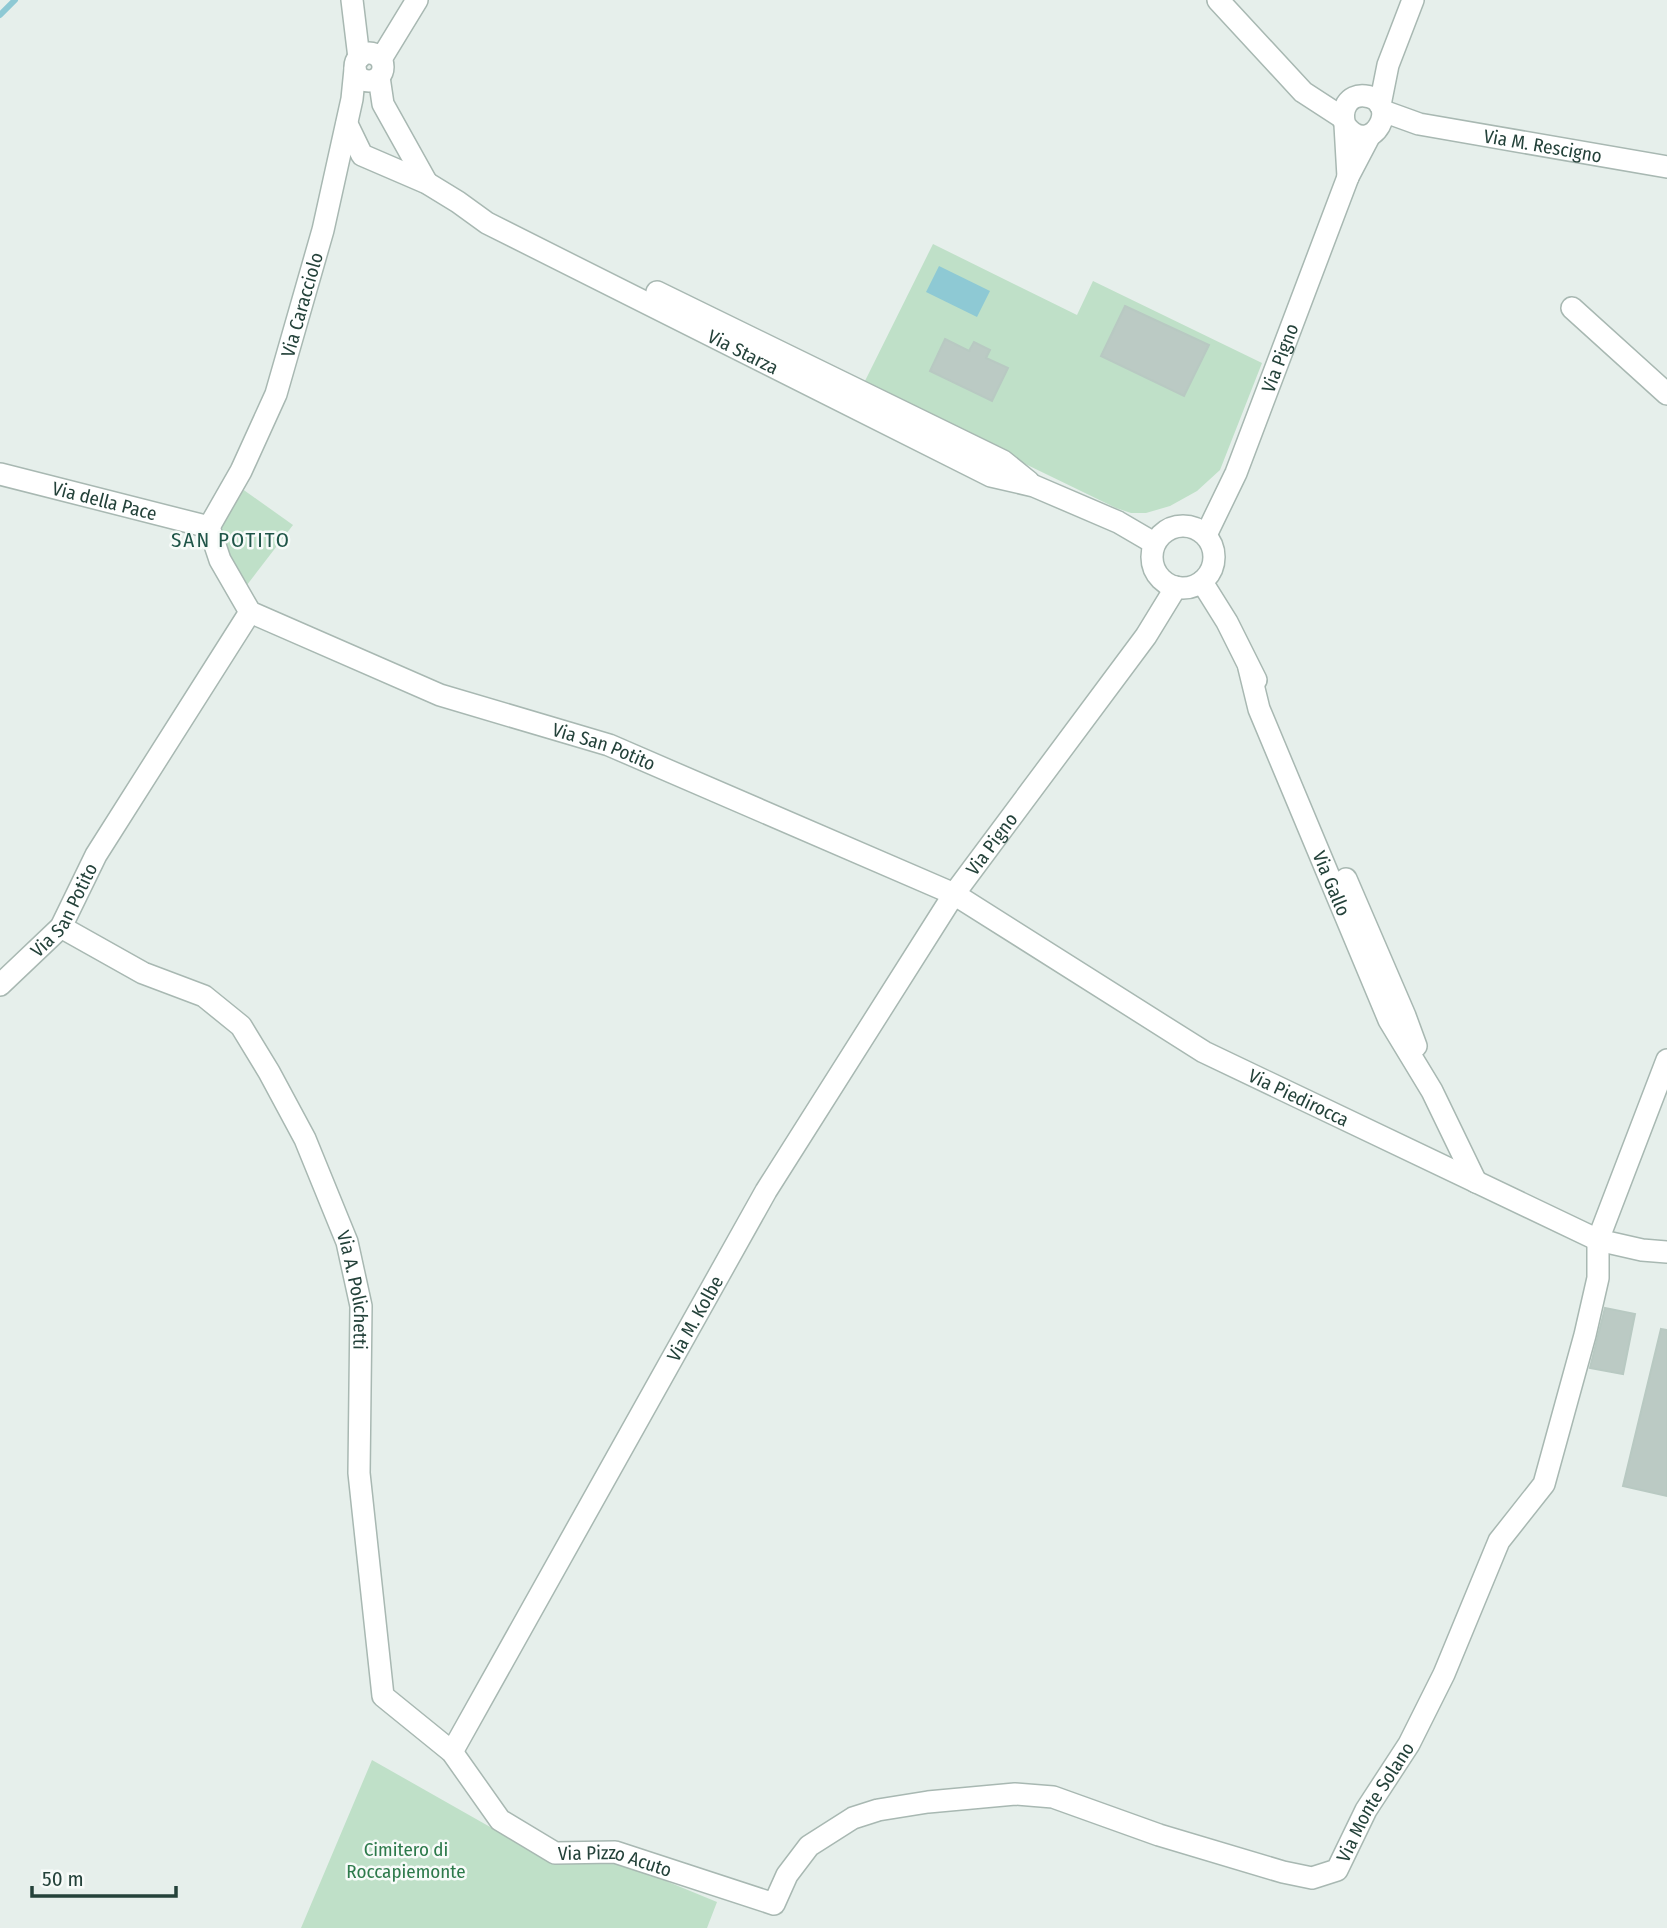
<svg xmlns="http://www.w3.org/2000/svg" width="1667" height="1928" viewBox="0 0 1667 1928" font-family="'Fira Sans Condensed',sans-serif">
<rect width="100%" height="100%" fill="#e6efeb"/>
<g fill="#bfe0c8">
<polygon points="933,244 1077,315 1093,281 1262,363 1220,470 1197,491 1170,506 1146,513 1131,513 1116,508 863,385"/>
<polygon points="234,483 293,525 240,594 209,527"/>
<polygon points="372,1760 552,1862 615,1860 717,1902 707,1928 301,1928"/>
</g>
<polygon fill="#8ec9d4" points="939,266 990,291 977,317 926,292"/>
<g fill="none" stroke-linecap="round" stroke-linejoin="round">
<polyline stroke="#8ec9d4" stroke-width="6" points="0,15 15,0"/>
</g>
<g fill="#bbcac4" stroke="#b8c9c2" stroke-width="2">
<polygon points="1125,306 1209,345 1184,396 1101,356"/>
<polygon points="945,339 969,351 974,342 990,350 986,358 1008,368 992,401 930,371"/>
<polygon points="1605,1308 1635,1314 1623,1374 1590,1368"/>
<polygon points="1661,1329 1667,1330 1667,1496 1623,1486"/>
</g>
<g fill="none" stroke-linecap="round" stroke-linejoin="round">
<defs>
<g id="street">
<polyline points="352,0 359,58"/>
<polyline points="1218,0 1303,92 1343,118"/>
<circle cx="369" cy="67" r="14"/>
<polyline points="381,59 417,0"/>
<polyline points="379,77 383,104 427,183"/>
<polyline points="1380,105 1388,65 1413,0"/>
<path id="s1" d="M1383,111L1419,124L1667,167"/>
<path id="s2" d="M347,124L362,155L427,183L458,202L487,223L991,476L1034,486L1118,522L1154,543"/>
<path d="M1345,125C1372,161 1403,100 1365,96C1348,94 1340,110 1345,125L1348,177"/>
<polyline points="657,292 1003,461 1029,482"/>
<polyline points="1572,308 1667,394"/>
<path id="s3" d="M0,474L209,527"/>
<circle cx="1183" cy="557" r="31"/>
<path id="s4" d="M209,527L220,560L250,612L440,695L609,745L954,894L1204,1052L1598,1240L1642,1250L1667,1252"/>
<path id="s5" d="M209,527L241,471L276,394L323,230L352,99L355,69"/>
<path id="s6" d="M1206,535L1236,473L1348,177L1370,135"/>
<polyline points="1202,582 1227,622 1256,680"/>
<path id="s7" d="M1249,668L1259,709L1389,1020L1432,1091L1476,1182"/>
<polyline points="1346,879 1405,1016 1416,1046"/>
<path id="s8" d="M61,927L143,973L204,996L241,1026L269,1072L305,1139L347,1242L361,1306L359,1473L383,1696L452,1752L500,1820L555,1853L615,1852L774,1904L787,1875L809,1846L853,1818L878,1810L928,1802L1015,1794L1053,1797L1159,1835L1283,1872L1312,1878L1337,1870L1366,1810L1409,1744L1444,1674L1499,1541L1544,1484L1585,1335L1598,1278V1240L1667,1060"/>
<path id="s9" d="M0,985L61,927L96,855L250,612"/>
<path id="s10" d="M452,1752L766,1191L954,894L1146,636L1176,587"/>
</g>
</defs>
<use href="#street" stroke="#a8b8b2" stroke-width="24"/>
<use href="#street" stroke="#fff" stroke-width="21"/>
</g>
<g text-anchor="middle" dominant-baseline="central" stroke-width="5" stroke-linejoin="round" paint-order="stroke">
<g font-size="19" fill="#24423a" stroke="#f7fbf9">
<text stroke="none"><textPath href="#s1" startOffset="164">Via M. Rescigno</textPath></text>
<text stroke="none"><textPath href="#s5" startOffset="242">Via Caracciolo</textPath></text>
<text stroke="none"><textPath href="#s2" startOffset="464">Via Starza</textPath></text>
<text stroke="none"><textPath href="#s6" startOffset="192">Via Pigno</textPath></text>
<text stroke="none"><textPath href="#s3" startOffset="108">Via della Pace</textPath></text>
<text stroke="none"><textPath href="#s4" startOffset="474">Via San Potito</textPath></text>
<text stroke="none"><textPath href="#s10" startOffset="1057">Via Pigno</textPath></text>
<text stroke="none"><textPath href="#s7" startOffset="231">Via Gallo</textPath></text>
<text stroke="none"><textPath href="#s9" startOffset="100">Via San Potito</textPath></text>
<text stroke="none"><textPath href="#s4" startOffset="1255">Via Piedirocca</textPath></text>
<text stroke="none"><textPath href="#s8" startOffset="497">Via A. Polichetti</textPath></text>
<text stroke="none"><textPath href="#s10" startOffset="497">Via M. Kolbe</textPath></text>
<text stroke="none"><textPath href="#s8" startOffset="2067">Via Monte Solano</textPath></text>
<text stroke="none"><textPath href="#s8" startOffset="1202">Via Pizzo Acuto</textPath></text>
</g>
<g font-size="19" fill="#2d7a4b" stroke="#f7fbf9">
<text x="406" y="1849">Cimitero di<tspan x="406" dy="22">Roccapiemonte</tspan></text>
</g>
<g font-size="21" letter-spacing="2" fill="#1f5548" stroke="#f7fbf9">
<text x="231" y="540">SAN POTITO</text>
</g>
</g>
<path d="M32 1886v10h144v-10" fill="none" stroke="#24423a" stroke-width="3.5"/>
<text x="42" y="1886" font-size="21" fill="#24423a" stroke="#f7fbf9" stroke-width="5" paint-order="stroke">50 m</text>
</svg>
